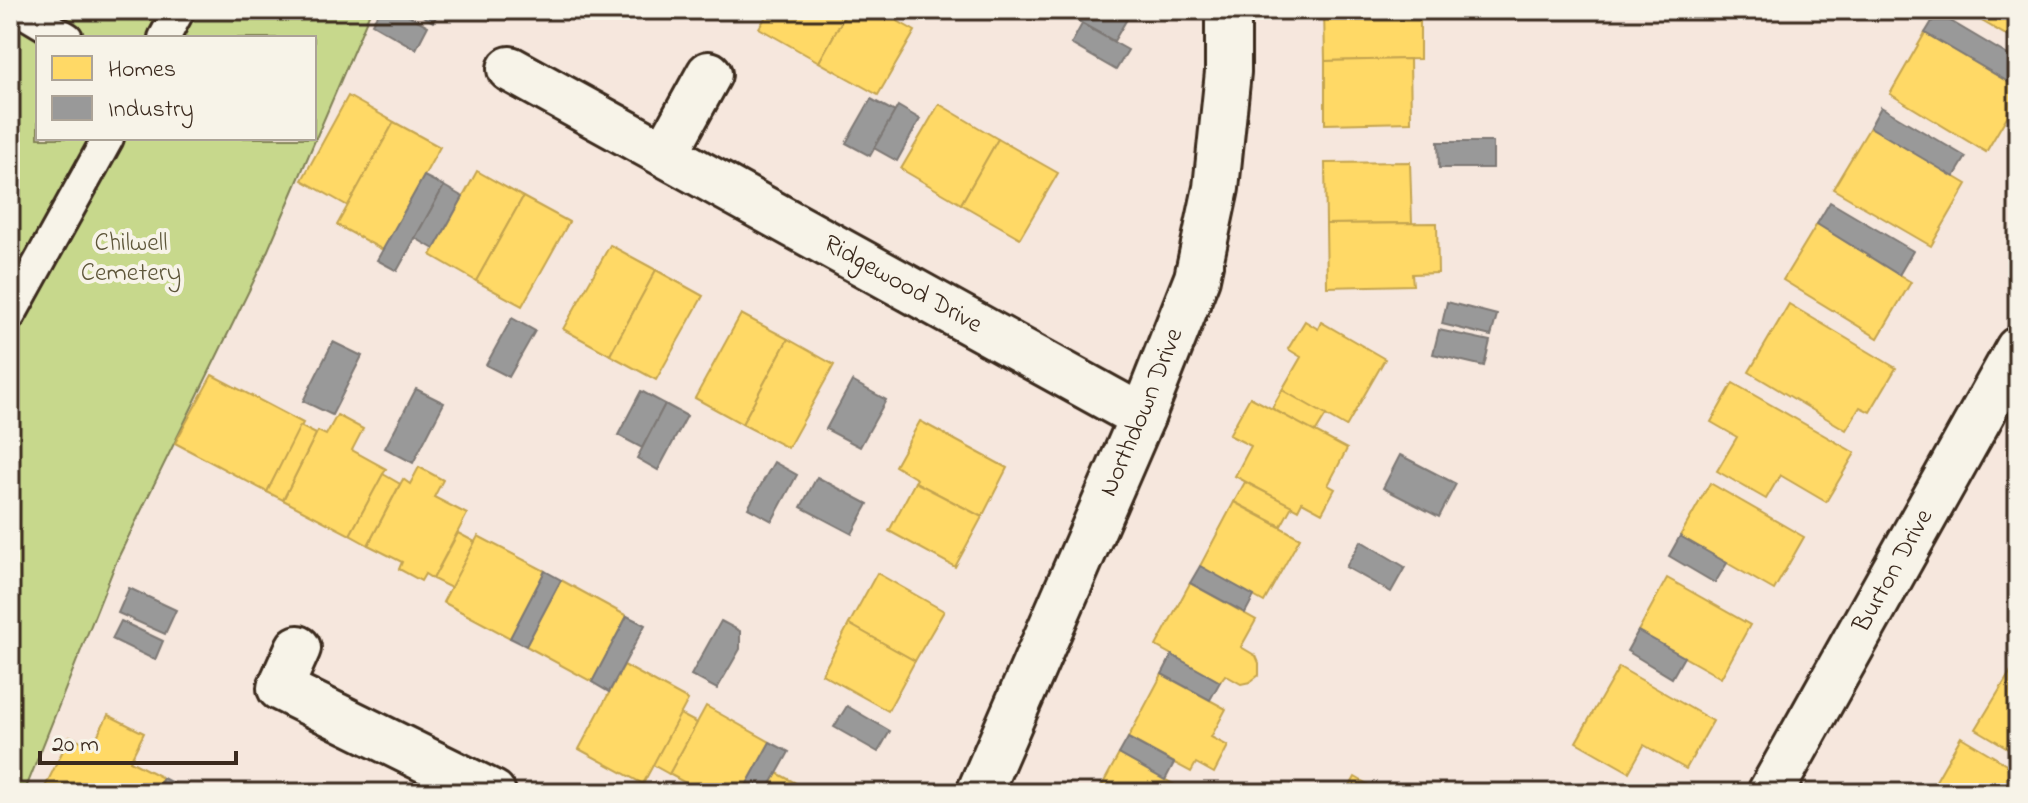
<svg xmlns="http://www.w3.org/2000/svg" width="2028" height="803" viewBox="0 0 2028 803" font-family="'Indie Flower',sans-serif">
<rect width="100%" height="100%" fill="#f6e7dd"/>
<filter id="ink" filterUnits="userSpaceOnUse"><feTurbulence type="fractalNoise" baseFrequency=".0125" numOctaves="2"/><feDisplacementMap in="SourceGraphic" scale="16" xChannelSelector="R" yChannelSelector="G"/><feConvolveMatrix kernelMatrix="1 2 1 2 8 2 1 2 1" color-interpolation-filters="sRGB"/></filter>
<g filter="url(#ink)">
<path fill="#c7d88c" stroke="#818155" stroke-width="2" fill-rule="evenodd" d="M10,10H371L262,264L117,560L24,793H10ZM38,38H314V138H38Z"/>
<g fill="#ffd966" stroke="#c4a450" stroke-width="2">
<polygon points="770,10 848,10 819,62 759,28"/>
<polygon points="848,10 878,10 915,31 878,95 819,62"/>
<polygon points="1324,10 1420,10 1420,59 1325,61"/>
<polygon points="1963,10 2018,10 2018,42"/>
<polygon points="1925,33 2018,88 2018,98 1986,152 1890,94"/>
<polygon points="1410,59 1411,122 1325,124 1325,61"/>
<polygon points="348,96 394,122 348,206 302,180"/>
<polygon points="939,104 998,139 961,204 901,169"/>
<polygon points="394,122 440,147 383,250 337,225"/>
<polygon points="1870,127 1967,184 1931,246 1833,189"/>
<polygon points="998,139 1058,173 1020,238 961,204"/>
<polygon points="1410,162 1412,223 1326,224 1325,163"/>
<polygon points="477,171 523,197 476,281 431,255"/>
<polygon points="523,197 569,222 522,306 476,281"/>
<polygon points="1437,223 1438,273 1412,274 1413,285 1327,287 1326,224"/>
<polygon points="1817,224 1911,282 1878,338 1783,280"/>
<polygon points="610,245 656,270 610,355 563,329"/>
<polygon points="656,270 703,296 656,380 610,355"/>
<polygon points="1789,304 1896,368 1870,412 1860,407 1846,430 1749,372"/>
<polygon points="741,314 788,339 742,424 695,398"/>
<polygon points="1305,321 1318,329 1321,322 1385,359 1346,427 1282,390 1301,357 1288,349"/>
<polygon points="788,339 834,365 788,448 742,424"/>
<polygon points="212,375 303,423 267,492 175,443"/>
<polygon points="1733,383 1855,453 1826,502 1780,475 1766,499 1717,471 1737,437 1711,422"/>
<polygon points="1282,390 1326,415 1315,433 1272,408"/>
<polygon points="1250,397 1347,449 1328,485 1335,489 1322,513 1302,502 1298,510 1235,476 1251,446 1229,435"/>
<polygon points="337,415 363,429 352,450 386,469 350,535 283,500 316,434 318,431 326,435"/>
<polygon points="920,421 1007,468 982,517 915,482 917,479 895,466"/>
<polygon points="300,426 316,434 283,500 267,492"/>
<polygon points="419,467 443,480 434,497 467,514 433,579 425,574 421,581 399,569 402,562 368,545 403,479 410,484"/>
<polygon points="383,474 400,484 368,545 350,535"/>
<polygon points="915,482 982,517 955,567 889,531"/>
<polygon points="1245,482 1292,506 1281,526 1234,502"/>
<polygon points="1710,483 1804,537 1774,590 1680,536"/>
<polygon points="1234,502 1300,538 1264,602 1200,566"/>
<polygon points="458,533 475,542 451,588 433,579"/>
<polygon points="478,536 545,571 510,638 443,602"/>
<polygon points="877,573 944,611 915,661 849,624"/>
<polygon points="1667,578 1750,625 1721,678 1638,631"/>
<polygon points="561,580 627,616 592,682 526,646"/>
<polygon points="1190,583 1256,620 1241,647 1256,656 1259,663 1259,675 1250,682 1241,684 1225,675 1220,682 1156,646"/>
<polygon points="849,624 915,661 888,711 822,674"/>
<polygon points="2017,661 2018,662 2018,754 1976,729"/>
<polygon points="624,665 688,700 643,784 579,749"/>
<polygon points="1619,667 1713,721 1686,769 1644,745 1629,772 1576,742"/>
<polygon points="1162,674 1226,709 1211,737 1228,746 1214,773 1196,763 1191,772 1128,738"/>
<polygon points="706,706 770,742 742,793 704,793 669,774"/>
<polygon points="680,714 697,723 669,774 653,765"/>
<polygon points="108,715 144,733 130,761 163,778 155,793 42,793 70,736 92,746"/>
<polygon points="1961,737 2018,771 2018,793 1929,793"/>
<polygon points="1119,754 1184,790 1182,793 1098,793"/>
<polygon points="777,773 814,793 766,793"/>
<polygon points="1355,777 1383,793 1346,793"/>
</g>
<g fill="#999" stroke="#7d7874" stroke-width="2">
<polygon points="380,10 399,10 428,26 416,49 372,24"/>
<polygon points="412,10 440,10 433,22"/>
<polygon points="1072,10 1112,10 1127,19 1114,41 1069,16"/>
<polygon points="1937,13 2018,61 2018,70 2010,83 1925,33"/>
<polygon points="1082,24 1128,50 1116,70 1071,44"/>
<polygon points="871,99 895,112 870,156 846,143"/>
<polygon points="898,106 920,119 897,161 874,148"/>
<polygon points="1881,107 1966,157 1954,177 1870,127"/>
<polygon points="1438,142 1493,142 1493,168 1439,168"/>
<polygon points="424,176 444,186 397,271 377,260"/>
<polygon points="444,186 463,197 434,249 415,238"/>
<polygon points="1830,202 1913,251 1899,275 1817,224"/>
<polygon points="1447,302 1497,315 1491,336 1442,324"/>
<polygon points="512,318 535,331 509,377 486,365"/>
<polygon points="1439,330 1490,341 1484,366 1433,354"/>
<polygon points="333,342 362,356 332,415 303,401"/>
<polygon points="852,381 886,400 860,447 826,429"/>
<polygon points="416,389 444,403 413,463 385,448"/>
<polygon points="641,391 665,404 642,448 618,435"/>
<polygon points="665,404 687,416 658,470 637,458"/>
<polygon points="1400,455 1456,484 1439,517 1383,488"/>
<polygon points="774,462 797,475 772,521 748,508"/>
<polygon points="817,477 868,504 852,534 801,507"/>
<polygon points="1680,536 1727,563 1715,583 1669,556"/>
<polygon points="1361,541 1405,567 1391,592 1346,567"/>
<polygon points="1200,566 1254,596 1245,613 1190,583"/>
<polygon points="545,571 561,580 526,646 510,638"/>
<polygon points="129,588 176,610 165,634 118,613"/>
<polygon points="627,616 645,625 609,692 592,682"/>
<polygon points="121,621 163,641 155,660 112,639"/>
<polygon points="721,621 740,631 740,649 717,689 691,675"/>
<polygon points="1638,631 1684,657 1672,678 1627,651"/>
<polygon points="1172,655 1220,682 1210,700 1162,674"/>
<polygon points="847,706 890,731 878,752 834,727"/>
<polygon points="1128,738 1174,763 1165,780 1119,754"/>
<polygon points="770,742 789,752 766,793 742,793"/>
<polygon points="163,778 182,788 180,793 155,793"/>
</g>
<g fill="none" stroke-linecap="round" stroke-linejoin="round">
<defs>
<g id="service">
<polyline points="20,10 67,38"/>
<polyline points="164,38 179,10"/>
<polyline points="10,315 108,138"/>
</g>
<g id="minor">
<path id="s1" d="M510,69L1142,417"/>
<polyline points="665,154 709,74"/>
<polyline points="298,648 280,688 493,793"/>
<path id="s2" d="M979,793L1142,417L1197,278L1216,188L1228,72V10"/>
<path id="s3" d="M1770,793L2018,349"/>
</g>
</defs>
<use href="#service" stroke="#3b2a1e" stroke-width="36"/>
<use href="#minor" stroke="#3b2a1e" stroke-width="50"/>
<use href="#service" stroke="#f7f3e8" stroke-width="30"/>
<use href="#minor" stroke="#f7f3e8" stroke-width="44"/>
</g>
</g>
<g text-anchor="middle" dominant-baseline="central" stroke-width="8" stroke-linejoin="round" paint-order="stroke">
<g font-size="26" fill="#5e563a" stroke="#f7f3e8">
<text x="131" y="244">Chilwell<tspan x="131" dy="30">Cemetery</tspan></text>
</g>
<g font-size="26" fill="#3b2a1e" stroke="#f7f3e8">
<text stroke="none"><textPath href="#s1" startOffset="448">Ridgewood Drive</textPath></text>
<text stroke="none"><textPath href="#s2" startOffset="414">Northdown Drive</textPath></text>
<text stroke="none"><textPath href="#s3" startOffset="254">Burton Drive</textPath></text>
</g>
</g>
<rect width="2028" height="803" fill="none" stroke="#f7f3e8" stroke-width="40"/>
<rect x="20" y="20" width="1988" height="763" fill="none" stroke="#3b2a1e" stroke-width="3" filter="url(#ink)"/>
<rect x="36" y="36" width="280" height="104" fill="#f7f3e8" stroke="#aca397" stroke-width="2"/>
<rect x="52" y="56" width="40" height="24" fill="#ffd966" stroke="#aca397" stroke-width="2"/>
<text x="108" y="76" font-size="24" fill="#3b2a1e">Homes</text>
<rect x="52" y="96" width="40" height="24" fill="#999999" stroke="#aca397" stroke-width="2"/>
<text x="108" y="116" font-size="24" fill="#3b2a1e">Industry</text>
<path d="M40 751v12h196v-12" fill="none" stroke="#3b2a1e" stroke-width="4"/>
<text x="52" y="751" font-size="24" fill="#3b2a1e" stroke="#f7f3e8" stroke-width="6" paint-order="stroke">20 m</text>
</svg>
